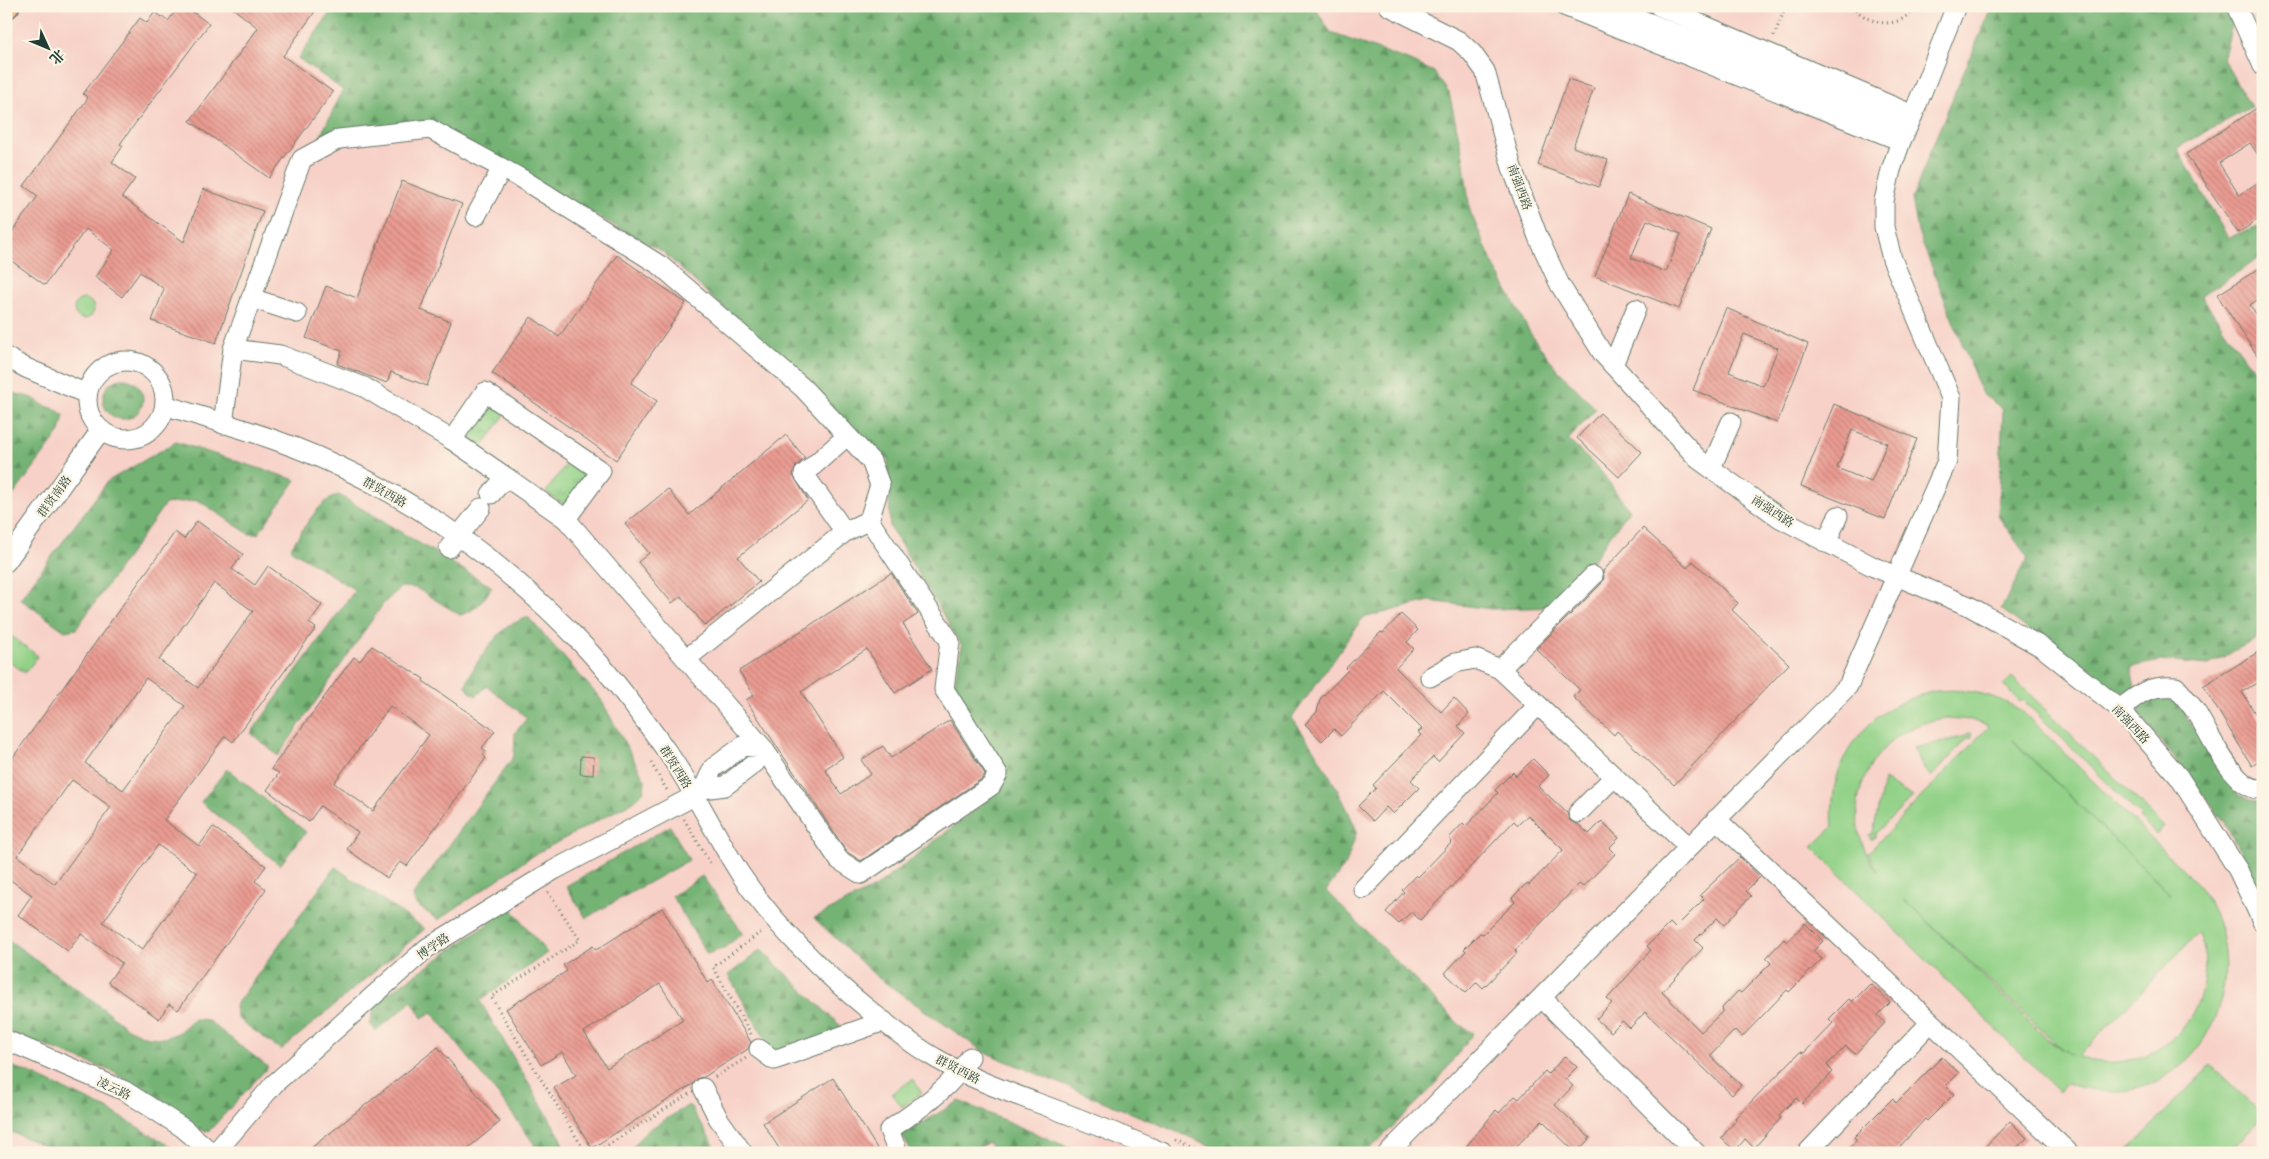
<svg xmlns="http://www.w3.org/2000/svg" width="2269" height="1159" viewBox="0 0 2269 1159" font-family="'Libre Caslon Text','Noto Serif SC',serif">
<defs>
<pattern id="grass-tufts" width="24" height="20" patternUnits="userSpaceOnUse" patternTransform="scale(1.25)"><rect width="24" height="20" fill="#92d187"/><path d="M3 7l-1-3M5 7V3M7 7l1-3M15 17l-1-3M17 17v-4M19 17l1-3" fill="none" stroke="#7db475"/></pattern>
<pattern id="forest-firs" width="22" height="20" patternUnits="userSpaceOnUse" patternTransform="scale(1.25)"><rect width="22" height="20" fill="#75b374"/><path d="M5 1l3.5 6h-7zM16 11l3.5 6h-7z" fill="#5f9360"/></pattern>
<pattern id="building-back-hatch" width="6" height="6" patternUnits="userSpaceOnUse" patternTransform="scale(1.25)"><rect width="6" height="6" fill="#eb9b92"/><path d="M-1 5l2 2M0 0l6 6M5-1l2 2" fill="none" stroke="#be8078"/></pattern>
</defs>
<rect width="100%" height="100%" fill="#fcf5e5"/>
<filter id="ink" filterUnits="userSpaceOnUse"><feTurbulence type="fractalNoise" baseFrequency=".02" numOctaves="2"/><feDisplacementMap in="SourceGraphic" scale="10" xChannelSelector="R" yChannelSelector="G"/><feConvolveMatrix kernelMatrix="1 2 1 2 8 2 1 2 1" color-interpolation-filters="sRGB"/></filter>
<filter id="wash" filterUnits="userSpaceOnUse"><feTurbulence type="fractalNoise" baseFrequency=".0096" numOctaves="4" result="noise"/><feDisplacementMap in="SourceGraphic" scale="20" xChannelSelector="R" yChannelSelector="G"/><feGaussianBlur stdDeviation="1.12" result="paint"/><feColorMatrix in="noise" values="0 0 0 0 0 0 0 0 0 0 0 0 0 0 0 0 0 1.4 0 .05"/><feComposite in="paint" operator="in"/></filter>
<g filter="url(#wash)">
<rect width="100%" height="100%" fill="#f2e9cd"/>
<polygon fill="#f7d1c8" points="23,6 2263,6 2263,1153 6,1153 6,30"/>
<g fill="url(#grass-tufts)" stroke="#58875e">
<circle cx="84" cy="309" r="10"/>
<polygon points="487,398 507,412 482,447 462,433"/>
<polygon points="571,457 591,471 566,506 546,492"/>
<polygon points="10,635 38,656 25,673 6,659 6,640"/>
<polygon points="913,1079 922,1093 902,1107 892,1093"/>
</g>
<g fill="url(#forest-firs)" stroke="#4a7854">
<path d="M335,6H1314L1331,33L1413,62L1434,72L1449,93L1463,156L1470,211L1492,262L1530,333L1556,368L1596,409L1568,440L1600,470L1629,510L1559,607L1491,609L1429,601L1363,618L1292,718C1318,754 1340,790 1357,831L1346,864L1326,891L1460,1025L1473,1033L1433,1087L1366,1153H1228L984,1052L877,977L814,918L874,888L985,802L997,785L951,702L962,646L890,527L888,461L663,252L424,121L312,153L343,90L298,58Z"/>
<polygon points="1992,6 2227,6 2233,22 2223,59 2251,107 2177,148 2228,238 2263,224 2263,256 2201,296 2246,360 2263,378 2263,420 2259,423 2263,427 2263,635 2209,665 2160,661 2131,667 2135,688 2114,695 2001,609 2028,558 1998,516 2003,409 1982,394 1918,232 1912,199 1931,149"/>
<circle cx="123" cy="399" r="20"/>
<polygon points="6,391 33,398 43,405 55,409 64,415 60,432 6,505"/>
<polygon points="176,442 296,480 258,534 249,534 198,500 165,504 76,629 65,631 20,599 108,481"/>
<path d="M339,495L492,587C483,601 476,611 460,615L416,588L401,587L383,604L278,756L251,733L355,590L290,549C302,532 319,499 339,495Z"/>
<path d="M528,617L600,698L645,780L644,791L634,801L532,856L438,920L415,904L413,895L514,756L515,733L527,718L487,686L476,696L469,691L466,685C471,668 495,635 510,625C516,622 522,620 528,617Z"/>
<polygon points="2170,697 2180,708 2238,795 2263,803 2263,895 2224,821 2137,711 2155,698"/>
<polygon points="227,769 306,832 280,865 201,802"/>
<polygon points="670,826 689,860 586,918 566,886"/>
<polygon points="335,867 425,929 281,1050 237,1018 235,1006"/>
<polygon points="702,876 743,933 724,948 707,954 672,896"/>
<polygon points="511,908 547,953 480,1001 561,1138 565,1153 529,1153 535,1145 502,1100 432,1012 422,1018 412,1001 376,1031 370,1024 376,1002"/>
<polygon points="6,938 96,1003 127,1028 147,1037 164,1038 178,1033 194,1019 207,1020 268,1067 210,1130 205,1131 198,1128 157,1097 111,1071 6,1031"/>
<polygon points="761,950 847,1032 774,1054 728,975"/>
<polygon points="6,1064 34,1075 107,1109 182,1153 63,1153 6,1130"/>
<polygon points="959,1101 1082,1153 995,1153 988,1142 973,1153 912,1153 902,1135"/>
<polygon points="689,1105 719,1153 629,1153 645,1132"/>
</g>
<g fill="#92d187" stroke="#58875e" fill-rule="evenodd">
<polygon points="2012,677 2164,826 2156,835 2139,818 2141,816 2023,700 2020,702 2003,685"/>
<path d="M1937,691C1968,688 1997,695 2023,712L2198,885C2269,981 2190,1128 2067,1083L2059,1092L1812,847L1833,827C1826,757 1870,704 1937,691ZM1947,718L1971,720L1989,726L1868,853L1878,872C1830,810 1871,726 1947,718ZM2013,740L2019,746L2171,895L2013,741ZM1902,897L2054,1042L2072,1055L2047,1039ZM2198,933C2205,945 2206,963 2204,977C2198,1038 2136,1077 2078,1057Z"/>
<polygon points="1968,733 1971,733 1972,738 1967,738 1931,777 1922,765 1914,748 1966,736"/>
<polygon points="1884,780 1913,797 1875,834 1875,838 1871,840 1869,835 1873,833"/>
<polygon points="2211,1065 2263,1115 2232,1149 2235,1153 2125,1153"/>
</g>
<g id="blocks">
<g fill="url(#building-back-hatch)" fill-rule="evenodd">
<polygon points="179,6 185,6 209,24 120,144 123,146 112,162 135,179 122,197 184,242 203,189 263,211 216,343 152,321 164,289 140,272 122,297 95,277 114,250 86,229 45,285 6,257 6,240 38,196 24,186 88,98 83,94 140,18 147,23 155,12 168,21"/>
<polygon points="230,6 319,6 283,56 333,92 269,178 190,121 258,28"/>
<polygon points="1568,79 1594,88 1573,147 1608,160 1599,187 1538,165"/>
<polygon points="2263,104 2263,162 2250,143 2219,163 2239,195 2263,179 2263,216 2238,233 2186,154"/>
<polygon points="402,181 462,204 421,310 451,322 427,386 391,372 387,383 337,364 342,351 306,338 326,286 357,298"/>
<path d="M1628,194L1711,229L1679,309L1595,276ZM1647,220L1681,234L1666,272L1631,258Z"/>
<polygon points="617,255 686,303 631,383 657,401 616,460 492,373 531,317 559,337"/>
<polygon points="2263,266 2263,296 2250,305 2263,324 2263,364 2217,295"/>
<path d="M1726,308L1808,344L1777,423L1693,390ZM1744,334L1778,348L1763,386L1729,372Z"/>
<path d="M1834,404L1917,439L1885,519L1801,486ZM1852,430L1887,443L1871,482L1837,468Z"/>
<polygon points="1600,413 1642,452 1619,477 1577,438"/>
<polygon points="786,435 805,458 796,466 793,475 808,500 738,557 759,582 705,626 681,596 672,603 638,562 649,553 625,524 668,489 689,515"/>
<path d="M197,521L243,554L232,569L255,585L268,566L322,605L309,623L316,628L233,742L225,736L164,820L199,846L213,827L266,866L255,881L266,889L178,1010L169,1004L159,1019L108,982L122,963L81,934L68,951L18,915L32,895L6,877V767L175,532L184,539ZM214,583L253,611L198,688L159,660ZM146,678L185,706L123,790L85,763ZM72,780L111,807L55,884L17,856ZM158,845L197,873L142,950L103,922Z"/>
<polygon points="1643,528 1687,568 1693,561 1738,603 1732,610 1789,664 1674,785 1617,731 1614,735 1573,697 1580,690 1536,649 1601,584 1604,578 1603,571"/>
<polygon points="891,573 918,614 903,624 932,669 895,693 867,649 801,692 843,757 825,769 841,794 871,774 861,760 883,746 891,758 950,720 985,774 983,778 861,861 847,852 746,700 754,695 739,671"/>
<polygon points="1401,614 1418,630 1407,642 1414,649 1396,668 1441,712 1454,698 1469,714 1458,726 1465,733 1438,762 1433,757 1411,780 1419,788 1393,814 1386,807 1373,821 1358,806 1376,788 1373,785 1421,735 1418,732 1422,729 1384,691 1341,736 1334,729 1322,741 1305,724 1317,712 1320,699 1348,670 1346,668 1381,632 1383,633"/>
<path d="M372,646L424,679L423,681L495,731L482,748L486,751L483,755L486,758L407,866L400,862L387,878L347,849L358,832L320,806L309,822L267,790L279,773L271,769L354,657L360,661ZM390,706L429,735L373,811L334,783Z"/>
<polygon points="2263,649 2263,679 2242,692 2263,726 2263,759 2252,766 2203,686"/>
<polygon points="581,756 594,757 593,775 580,774"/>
<polygon points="1533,759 1549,775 1538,786 1567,813 1570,821 1578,824 1589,834 1602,821 1619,838 1609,848 1615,854 1583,887 1579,884 1515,950 1517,953 1483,988 1477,982 1466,993 1445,973 1466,951 1464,949 1480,933 1483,934 1515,902 1512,898 1526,884 1529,885 1563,850 1528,815 1518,825 1514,821 1420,920 1411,912 1399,924 1386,912 1404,892 1402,890 1416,875 1418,877 1452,842 1449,838 1463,823 1466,826 1498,793 1495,790 1513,772 1516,776"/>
<polygon points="1740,857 1760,877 1746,891 1751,896 1724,925 1717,918 1695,940 1703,948 1662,992 1701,1032 1723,1011 1722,1008 1738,991 1741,993 1771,963 1766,958 1784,939 1787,942 1805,923 1823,941 1813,951 1822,959 1789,992 1787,990 1742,1037 1735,1030 1710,1056 1741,1085 1732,1095 1645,1012 1630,1028 1622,1021 1611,1032 1596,1019 1612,1003 1607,999 1651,950 1647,946 1670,923 1675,928 1704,899 1700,895"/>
<path d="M662,908L708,983L712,980L751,1042L748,1049L704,1077L698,1078L693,1084L592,1148L554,1088L576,1075L562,1052L541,1065L506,1009L567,971L563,965L593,946L596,950ZM660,984L683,1020L607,1068L584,1032Z"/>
<polygon points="1870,984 1890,1003 1878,1015 1885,1023 1855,1054 1846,1046 1827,1065 1833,1072 1802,1104 1796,1098 1779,1115 1781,1118 1754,1148 1745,1139 1735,1151 1721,1138 1736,1120 1735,1118 1800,1052 1804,1053 1833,1023 1829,1019 1849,999 1852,1002"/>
<polygon points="438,1047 500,1122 462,1153 305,1153"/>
<polygon points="1565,1056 1577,1067 1565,1079 1573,1086 1555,1105 1590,1138 1576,1153 1542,1120 1510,1153 1461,1153 1496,1110 1499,1113 1515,1096 1519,1099 1545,1071 1548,1074"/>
<polygon points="1942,1057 1959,1073 1946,1086 1954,1094 1927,1121 1925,1119 1894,1153 1843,1153 1857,1140 1854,1137 1893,1098 1896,1103"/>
<polygon points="833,1078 880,1153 782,1153 763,1123"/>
<polygon points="2010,1121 2027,1138 2011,1153 1979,1153"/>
</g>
</g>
</g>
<g filter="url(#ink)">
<use href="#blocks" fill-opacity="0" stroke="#69796a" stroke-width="1"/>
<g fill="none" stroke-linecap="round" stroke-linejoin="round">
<defs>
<g id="minor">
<polyline points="1389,6 1459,41 1472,53 1485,71 1512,168 1538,237 1560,285 1603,354 1698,459 1780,518 1874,567 1969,606 2043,648 2120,709 2179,777 2238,870 2263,923"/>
<polyline points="1564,6 1901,141"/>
<polyline points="1608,6 1907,128"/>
<polyline points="1659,6 1913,115"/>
<polyline points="2236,6 2263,66"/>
<polyline points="476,216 502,168"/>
<polyline points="251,298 297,313"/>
<polyline points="233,349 280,355 364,387 452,440 506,477 491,494"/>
<polyline points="6,357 26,368 87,394"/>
<circle cx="126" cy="400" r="39"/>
<polyline points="1613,365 1636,309"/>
<path d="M165,405C201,417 239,427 275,440C393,482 499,555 584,646C615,679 642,716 668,753C695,791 715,835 741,875C773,923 824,974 869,1010C890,1027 914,1046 937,1059C976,1082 1020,1096 1062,1112C1096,1125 1130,1139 1164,1153"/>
<polyline points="223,424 233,349 302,159 339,139 430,129 522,179 661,266 803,388 871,461 880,485 869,520"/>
<polyline points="452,440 485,392 601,471 566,519 506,477"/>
<polyline points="1711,468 1731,422"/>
<polyline points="566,519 686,659 845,532 869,520 950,641 944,689 998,774 991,786 861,874 839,860 763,748 686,659"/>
<polyline points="845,532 804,474 847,436"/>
<polyline points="1826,543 1838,516"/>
<polyline points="449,548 481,508"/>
<polyline points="6,562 101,430"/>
<polyline points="1500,669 1593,576"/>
<polyline points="1430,677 1455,663 1475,659 1500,669 1689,847"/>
<path d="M2120,709C2140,693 2149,685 2176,687C2183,695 2190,703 2196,712C2208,730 2236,796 2263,788"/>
<polyline points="1578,813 1614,777"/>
<polyline points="1716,819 2069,1153"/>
<polyline points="1363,889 1538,705"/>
<polyline points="1542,998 1696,1153"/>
<polyline points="6,1040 125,1091 183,1128 212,1153"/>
<polyline points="759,1049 774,1060 884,1021"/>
<polyline points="703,1088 718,1118 743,1153"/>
<polyline points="215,1153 274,1084 427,948 554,870 694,796 703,789 713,768 743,746 763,748 755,763 725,786 703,789"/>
<path d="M898,1153L889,1130C919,1109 950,1089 970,1057"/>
<polyline points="1388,1153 1848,686 1947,461 1951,398 1892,259 1884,227 1884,201 1891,170 1901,141 1913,115 1956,6"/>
<polyline points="1807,1153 1930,1023"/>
</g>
<polyline id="major" points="6,8 8,6"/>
</defs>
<use href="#minor" stroke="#69796a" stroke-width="21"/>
<use href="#major" stroke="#69796a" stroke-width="25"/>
<g stroke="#69796a" stroke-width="3" stroke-dasharray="1 4" stroke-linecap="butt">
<path d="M1852,6C1871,27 1900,30 1916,6"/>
<polyline points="1774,36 1786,6"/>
<polyline points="651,763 668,792"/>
<polyline points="684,819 710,863"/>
<polyline points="548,892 580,940 491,997 586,1153"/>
<polyline points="751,1034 713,967 764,930"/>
<polyline points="715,1077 746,1058"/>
<polyline points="1176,1140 1205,1153"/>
<polyline points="595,1153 689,1094"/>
</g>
<use href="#minor" stroke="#fff" stroke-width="19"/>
<use href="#major" stroke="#fcba8e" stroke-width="22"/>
</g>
</g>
<g text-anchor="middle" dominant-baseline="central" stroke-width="4.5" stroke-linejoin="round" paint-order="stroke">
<g font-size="12" fill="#1f3d34" stroke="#fcf5e5">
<text transform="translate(1520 187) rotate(70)">南强西路</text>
<text transform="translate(385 492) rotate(29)">群贤西路</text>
<text transform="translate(54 496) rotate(-54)">群贤南路</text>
<text transform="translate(1773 511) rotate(33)">南强西路</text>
<text transform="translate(2131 724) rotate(47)">南强西路</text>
<text transform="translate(676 767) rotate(58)">群贤西路</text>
<text transform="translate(433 946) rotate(-35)">博学路</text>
<text transform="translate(958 1069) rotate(27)">群贤西路</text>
<text transform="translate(114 1088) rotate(26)">凌云路</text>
</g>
</g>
<rect width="2269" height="1159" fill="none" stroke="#fcf5e5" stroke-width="25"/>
<g transform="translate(48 48) rotate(134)" stroke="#fcf5e5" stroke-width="4" paint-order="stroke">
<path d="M0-4L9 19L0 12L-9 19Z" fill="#1f3d34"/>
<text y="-8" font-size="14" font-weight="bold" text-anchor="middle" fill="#1f3d34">北</text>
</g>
</svg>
